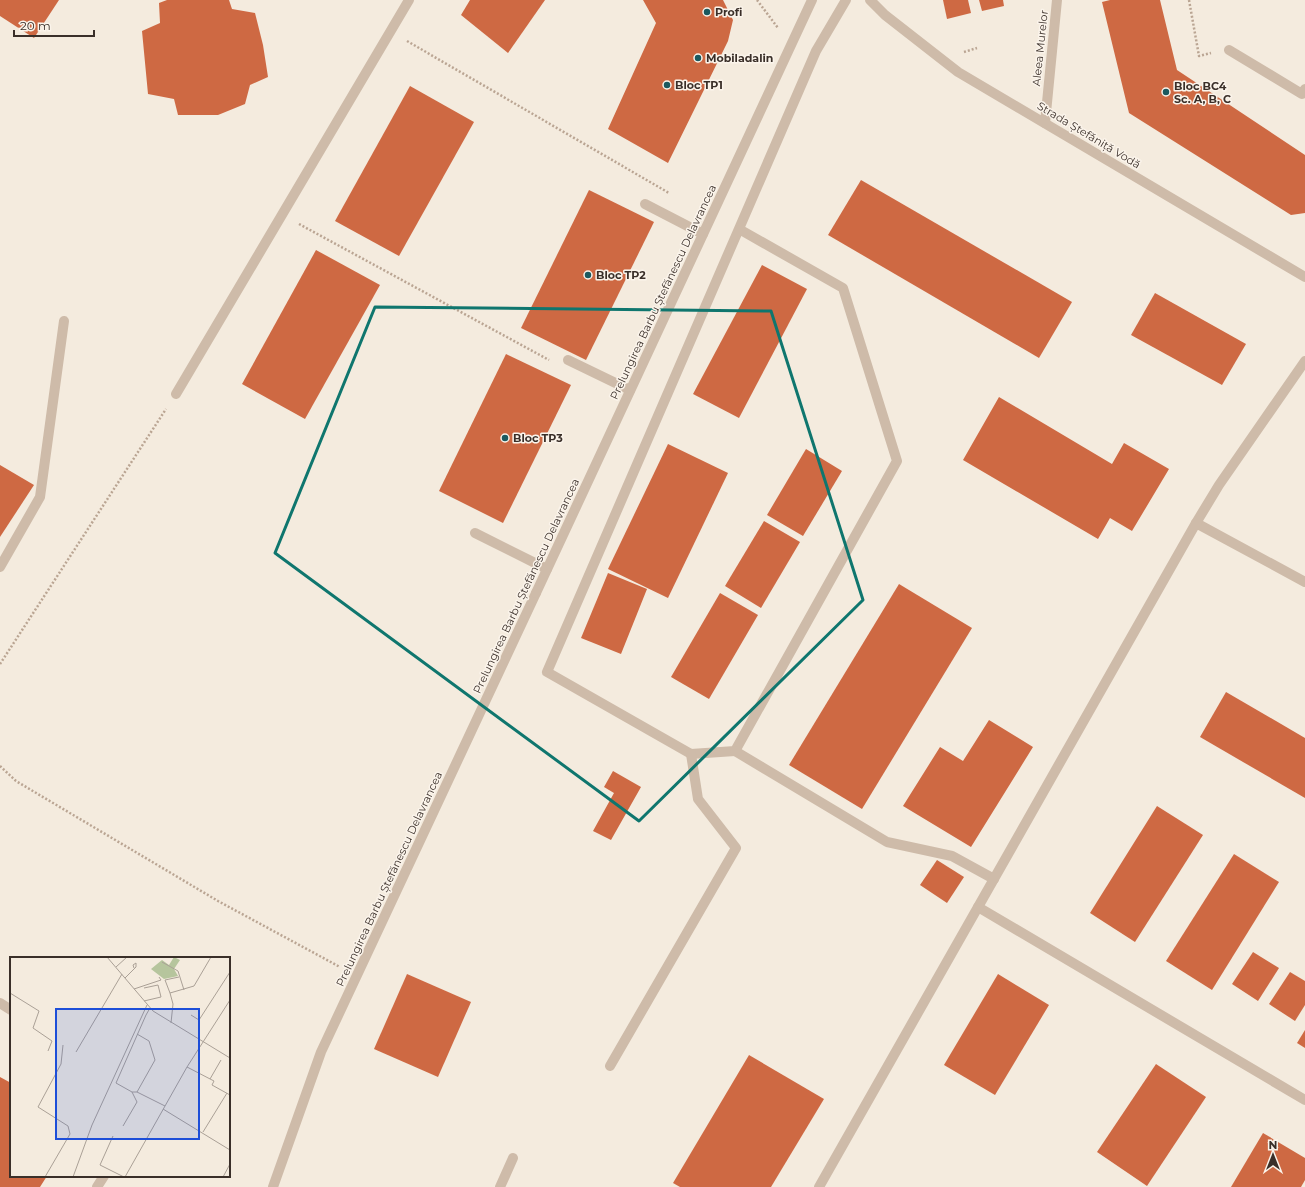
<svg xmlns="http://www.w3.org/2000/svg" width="1305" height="1187" viewBox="0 0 1305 1187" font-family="Montserrat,sans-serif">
<rect width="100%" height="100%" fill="#f4ebde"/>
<g fill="#ce6943">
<polygon points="0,0 59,0 34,38 0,16"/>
<polygon points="167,0 229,0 232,9 255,13 263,45 268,77 250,85 245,104 218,115 178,115 174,99 148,94 142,31 160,23 159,3"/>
<polygon points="470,0 545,0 508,53 461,15"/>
<polygon points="643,0 723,0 733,20 728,41 668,163 608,129 656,23"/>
<polygon points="943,0 968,0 971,13 947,19"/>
<polygon points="979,0 1003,0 1004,6 982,11"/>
<polygon points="1110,0 1160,0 1177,70 1305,155 1305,213 1291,215 1129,113 1102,2"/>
<polygon points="410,86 474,122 399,256 335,221"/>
<polygon points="861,180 1072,302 1039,358 828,235"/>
<polygon points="589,190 654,222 586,360 521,328"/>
<polygon points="316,250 380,285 305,419 242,384"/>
<polygon points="762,265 807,289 739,418 693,394"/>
<polygon points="1155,293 1246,344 1222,385 1131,335"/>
<polygon points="506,354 571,385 503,523 439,491"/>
<polygon points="999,397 1112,464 1124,443 1169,469 1132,531 1110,518 1098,539 963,460"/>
<polygon points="668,444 728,473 668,598 608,569"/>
<polygon points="806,449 842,471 803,536 767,515"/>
<polygon points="0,465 34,485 0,537"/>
<polygon points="764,521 800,542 761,608 725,586"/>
<polygon points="608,573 647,589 621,654 581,638"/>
<polygon points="899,584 972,628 862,809 789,765"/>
<polygon points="720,593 758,615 709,699 671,677"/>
<polygon points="1226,692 1305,738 1305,798 1200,737"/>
<polygon points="989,720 1033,747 971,847 903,806 940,747 963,761"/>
<polygon points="613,771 641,787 611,840 593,831 614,793 604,787"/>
<polygon points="1157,806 1203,835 1135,942 1090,913"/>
<polygon points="1234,854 1279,882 1212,990 1166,961"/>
<polygon points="937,860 964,877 947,903 920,885"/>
<polygon points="1253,952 1279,968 1258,1001 1232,984"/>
<polygon points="1290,972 1305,981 1305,1005 1295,1021 1269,1004"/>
<polygon points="407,974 471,1002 438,1077 374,1049"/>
<polygon points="998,974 1049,1005 995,1095 944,1065"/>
<polygon points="1305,1030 1305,1048 1297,1043"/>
<polygon points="749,1055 824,1099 771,1187 680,1187 673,1183"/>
<polygon points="1156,1064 1206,1097 1147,1186 1097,1152"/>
<polygon points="0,1077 11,1083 11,1176 47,1176 40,1187 0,1187"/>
<polygon points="1263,1133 1305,1158 1305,1180 1301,1187 1231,1187"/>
</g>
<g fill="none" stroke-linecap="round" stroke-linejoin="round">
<g stroke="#baa593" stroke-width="2.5" stroke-dasharray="2 2" stroke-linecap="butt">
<polyline points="757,0 778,28"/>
<polyline points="1189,0 1199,56 1211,53"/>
<polyline points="407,41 669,193"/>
<polyline points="964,52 977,48"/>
<polyline points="299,224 549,360"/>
<polyline points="0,664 166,409"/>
<polyline points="0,766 16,781 218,901 340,967"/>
</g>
<g stroke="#cebba9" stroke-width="10">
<polyline points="1229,50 1302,94 1305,89"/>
<polyline points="645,204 703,234"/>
<polyline points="739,229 843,288 897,461 735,751 691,754 547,672 816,51 846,0"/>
<polyline points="568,360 630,390"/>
<polyline points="176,394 409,0"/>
<polyline points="1196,523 1305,582"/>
<polyline points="475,533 547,569"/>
<polyline points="0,567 40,497 64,321"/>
<polyline points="735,751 887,842 952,856 994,879"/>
<polyline points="978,907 1305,1100"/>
<polyline points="0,1003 11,1010"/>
<polyline points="610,1066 736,848 698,799 691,754"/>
<polyline points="97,1187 104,1176"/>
<polyline points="273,1187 321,1052 536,593"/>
<polyline points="500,1187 513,1158"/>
<polyline points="819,1187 1196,523 1219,485 1305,361"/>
</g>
<g stroke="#cebba9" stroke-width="10">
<polyline points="1045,123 1057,0"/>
<polyline points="536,593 812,0"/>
</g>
<polyline stroke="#cebba9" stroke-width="10" points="870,0 885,15 958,72 1305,277"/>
</g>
<path fill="none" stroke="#0f766e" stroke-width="3" stroke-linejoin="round" d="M375,307L771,311L863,600L639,821L275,553Z"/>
<g fill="#1b595f" stroke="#fbf4eb" stroke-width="1.5">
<circle cx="707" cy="12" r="4"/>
<circle cx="698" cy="58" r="4"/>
<circle cx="667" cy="85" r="4"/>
<circle cx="1166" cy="92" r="4"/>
<circle cx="588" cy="275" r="4"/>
<circle cx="505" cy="438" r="4"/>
</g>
<g text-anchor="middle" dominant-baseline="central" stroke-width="3" stroke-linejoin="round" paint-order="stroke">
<g font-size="11" font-weight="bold" fill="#3a2f29" stroke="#fbf4eb" text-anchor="start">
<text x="715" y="12">Profi</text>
<text x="706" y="58">Mobiladalin</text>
<text x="675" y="85">Bloc TP1</text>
<text x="1174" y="86">Bloc BC4<tspan x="1174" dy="13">Sc. A, B, C</tspan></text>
<text x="596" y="275">Bloc TP2</text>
<text x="513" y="438">Bloc TP3</text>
</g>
<g font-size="11" fill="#3a2f29" stroke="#fbf4eb">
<text transform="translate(1040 48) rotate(-84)">Aleea Murelor</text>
<text transform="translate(1089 135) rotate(31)">Strada Ștefăniță Vodă</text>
<text transform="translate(663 292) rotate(-65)">Prelungirea Barbu Ștefănescu Delavrancea</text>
<text transform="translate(526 586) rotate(-65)">Prelungirea Barbu Ștefănescu Delavrancea</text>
<text transform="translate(389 879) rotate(-65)">Prelungirea Barbu Ștefănescu Delavrancea</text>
</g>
</g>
<g transform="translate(10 957)">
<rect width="220" height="220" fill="#f4ebde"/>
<path d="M164,0L170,3L164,12L168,19L154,22L141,12L152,3L159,8Z" fill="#b6c59d"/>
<path fill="none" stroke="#aaa096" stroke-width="1" d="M97,0L143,54L220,101M152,5L168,14L174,33M106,10L117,0M115,21L126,10V6L123,8L124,11M134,31L148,28L151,40L134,44M124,32L151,23L149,20M0,36L29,54L23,71L42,84L38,94M160,36L155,23L169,20M181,58L189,63L220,15M161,66L163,47L160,36L184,29L201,0M127,77L139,84L145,103L127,135H122L106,126L136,58L140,51M66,95L112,17M177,110L204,124L202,128L220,138M200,122L211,103M127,135L155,149M153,152L220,193M113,169L127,145L122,135M193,175L217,136M103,179L90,208L114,220M35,220L60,177L58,169L28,150L51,107L53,88M63,220L82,168L137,48M115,220L177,110L220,43M213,220L220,207"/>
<path fill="#1d4ed8" fill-opacity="0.15" stroke="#1d4ed8" stroke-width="2" d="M46,52H189V182H46Z"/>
<rect width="220" height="220" fill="none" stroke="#3a2f29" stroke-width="2"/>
</g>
<g transform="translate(1273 1155)" stroke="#fbf4eb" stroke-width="3" paint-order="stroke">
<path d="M0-3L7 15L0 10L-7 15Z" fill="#3a2f29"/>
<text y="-6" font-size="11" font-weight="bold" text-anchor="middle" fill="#3a2f29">N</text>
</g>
<path d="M14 30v6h80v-6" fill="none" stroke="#3a2f29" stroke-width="2"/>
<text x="20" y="30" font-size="12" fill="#3a2f29" stroke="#fbf4eb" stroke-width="3" paint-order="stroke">20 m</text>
</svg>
